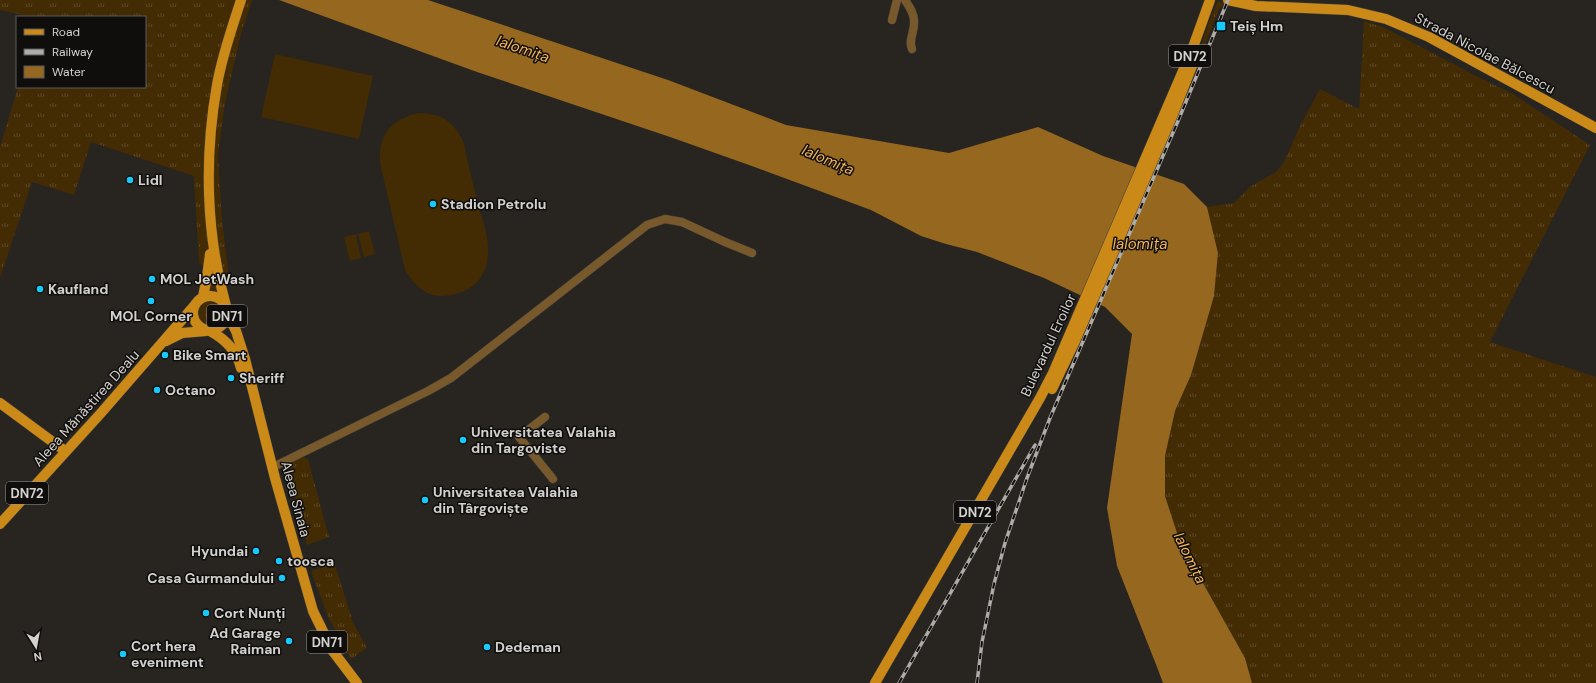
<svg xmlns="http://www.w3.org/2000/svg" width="1596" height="683" viewBox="0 0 1596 683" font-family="'DM Sans',sans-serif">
<defs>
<pattern id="grass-tufts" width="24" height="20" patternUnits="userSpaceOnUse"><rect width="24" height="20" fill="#432b03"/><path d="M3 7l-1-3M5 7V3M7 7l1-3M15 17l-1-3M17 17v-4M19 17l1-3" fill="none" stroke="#5d4927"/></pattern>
</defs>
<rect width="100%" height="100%" fill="#282420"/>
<g fill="url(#grass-tufts)">
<polygon points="0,0 252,0 241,34 225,103 218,155 222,220 229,277 216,271 218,292 209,290 210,269 199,263 194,176 91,142 74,195 32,182 0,278 0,147 18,87 145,87 145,17 31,17 0,10"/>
<polygon points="1218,1 1225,4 1219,9 1214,21 1179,116 1177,114 1212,14"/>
<polygon points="1364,21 1383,27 1482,79 1513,94 1590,145 1490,342 1596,377 1596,683 1252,683 1245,658 1180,542 1165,496 1165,456 1175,411 1191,375 1214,296 1218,253 1207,207 1234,203 1251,186 1276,172 1284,162 1301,124 1320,89 1359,109"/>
<circle cx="210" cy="313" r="13"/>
<polygon points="302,457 308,459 329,537 307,545 287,465"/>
<polygon points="334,562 353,622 367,648 351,659 328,617 311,571"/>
</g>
<g fill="#432b03">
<polygon points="275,54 373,76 359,139 261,117"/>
<path d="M418,113C442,113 455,122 464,144C468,164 473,184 478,204C482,219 489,236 488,252C488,279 470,294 444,296C426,297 414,285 405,270L380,163C378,135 390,120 418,113Z"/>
<polygon points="369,231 375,254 364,257 358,234"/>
<polygon points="356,234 361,258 350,261 344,237"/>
</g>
<polygon fill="#95671f" points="279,0 428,0 668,80 786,125 949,153 1038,127 1103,156 1184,184 1207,207 1218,253 1214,296 1191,375 1175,411 1165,456 1165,496 1180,542 1245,658 1252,683 1163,683 1157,667 1117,566 1107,508 1132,334 1105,307 1044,278 977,252 946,244 921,236 871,210 749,165 670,137 477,72"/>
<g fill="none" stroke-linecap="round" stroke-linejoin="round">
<defs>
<g id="minor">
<path d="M905,0C909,6 914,13 914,21C915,31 908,40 912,49"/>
<polyline points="892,20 897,0"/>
<polyline points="545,417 519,437 553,479"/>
<polyline points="273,467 428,391 451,378 647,225 665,219 682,222 725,242 752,253"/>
</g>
<g id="major">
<polyline points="1228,0 1256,6 1348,10 1386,19 1429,37 1596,128"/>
<circle cx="210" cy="313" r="17"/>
<polyline points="203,297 207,277 210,254"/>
<path d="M226,306C206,235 204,158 217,85C222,56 232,28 241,0"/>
<polyline points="227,313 236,331 245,359 275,478 313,611 332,650 357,683"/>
<path d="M210,331C225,339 237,351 241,368"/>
<polyline points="166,341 182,333 206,331"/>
<polyline points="1052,389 1075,341 1173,114 1192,66"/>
<polyline points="0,403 65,451"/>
<polyline points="0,524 101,413 194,306"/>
<polyline points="875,683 1040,398 1053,373 1192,50 1210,0"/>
</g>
</defs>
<use href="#minor" stroke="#43403c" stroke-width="9"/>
<use href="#major" stroke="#43403c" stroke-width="11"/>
<use href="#minor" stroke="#78592c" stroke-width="8"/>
<use href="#major" stroke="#cb8a18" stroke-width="10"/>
<defs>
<g id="rail">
<polyline points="899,683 1035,445"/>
<polyline points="977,683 982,642 994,584 1005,543 1027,478 1050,418 1178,121 1228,0"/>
</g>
</defs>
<use href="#rail" stroke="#aeaba8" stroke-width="3.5"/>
<use href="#rail" stroke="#0f0e0c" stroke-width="2" stroke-dasharray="6" stroke-linecap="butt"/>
</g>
<g fill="#18cafc" stroke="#0f0e0c" stroke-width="1.5">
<rect x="1216" y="21" width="10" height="10" rx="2"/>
<circle cx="130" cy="180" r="4"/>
<circle cx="433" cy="204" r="4"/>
<circle cx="152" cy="279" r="4"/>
<circle cx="40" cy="289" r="4"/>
<circle cx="151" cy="301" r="4"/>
<circle cx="165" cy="355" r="4"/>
<circle cx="231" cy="378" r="4"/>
<circle cx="157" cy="390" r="4"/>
<circle cx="463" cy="440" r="4"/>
<circle cx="425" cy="500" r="4"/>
<circle cx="256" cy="551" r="4"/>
<circle cx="279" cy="561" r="4"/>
<circle cx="282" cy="578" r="4"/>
<circle cx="206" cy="613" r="4"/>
<circle cx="289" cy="641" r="4"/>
<circle cx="487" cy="647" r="4"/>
<circle cx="123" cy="654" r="4"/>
</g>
<g text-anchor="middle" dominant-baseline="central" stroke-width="3" stroke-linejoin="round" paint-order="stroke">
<g fill="#0f0e0c" stroke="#989694" stroke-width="1">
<rect x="1169" y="45" width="42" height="22" rx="3"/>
<rect x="207" y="305" width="40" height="22" rx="3"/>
<rect x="6" y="482" width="42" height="22" rx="3"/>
<rect x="954" y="501" width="42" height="22" rx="3"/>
<rect x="307" y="631" width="40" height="22" rx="3"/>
</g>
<g font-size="13" font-weight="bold" fill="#d3d1ce">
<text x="1190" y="56">DN72</text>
<text x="227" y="316">DN71</text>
<text x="27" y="493">DN72</text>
<text x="975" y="512">DN72</text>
<text x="327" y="642">DN71</text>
</g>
<g font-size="14" font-weight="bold" fill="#d3d1ce" stroke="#0f0e0c" text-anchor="start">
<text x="1230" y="26">Teiș Hm</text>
<text x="138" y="180">Lidl</text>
<text x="441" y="204">Stadion Petrolu</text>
<text x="160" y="279">MOL JetWash</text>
<text x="48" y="289">Kaufland</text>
<text x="151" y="316" text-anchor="middle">MOL Corner</text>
<text x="173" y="355">Bike Smart</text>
<text x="239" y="378">Sheriff</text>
<text x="165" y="390">Octano</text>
<text x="471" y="432">Universitatea Valahia<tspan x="471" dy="16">din Targoviste</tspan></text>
<text x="433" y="492">Universitatea Valahia<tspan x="433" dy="16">din Târgoviște</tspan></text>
<text x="248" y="551" text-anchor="end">Hyundai</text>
<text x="287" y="561">toosca</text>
<text x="274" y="578" text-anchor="end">Casa Gurmandului</text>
<text x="214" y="613">Cort Nunți</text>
<text x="281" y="633" text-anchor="end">Ad Garage<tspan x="281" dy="16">Raiman</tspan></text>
<text x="131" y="646">Cort hera<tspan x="131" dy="16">eveniment</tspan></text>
<text x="495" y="647">Dedeman</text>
</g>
<g font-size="14" fill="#d3d1ce" stroke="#0f0e0c">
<text transform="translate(1485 53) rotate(28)">Strada Nicolae Bălcescu</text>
<text transform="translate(1048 345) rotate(-65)">Bulevardul Eroilor</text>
<text transform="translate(86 408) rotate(-48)">Aleea Mănăstirea Dealu</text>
<text transform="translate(296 499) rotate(75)">Aleea Sinaia</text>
</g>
<g font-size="15" font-style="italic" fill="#f5b556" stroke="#0f0e0c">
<text transform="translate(523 49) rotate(19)">Ialomița</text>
<text transform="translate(828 160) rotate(23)">Ialomița</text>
<text x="1140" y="244">Ialomița</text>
<text transform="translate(1190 558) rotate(64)">Ialomița</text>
</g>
</g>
<rect x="16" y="16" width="130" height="72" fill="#0f0e0c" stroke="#5d5c5a"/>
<rect x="24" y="29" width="20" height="6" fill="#cb8a18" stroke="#5d5c5a"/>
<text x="52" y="36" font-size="12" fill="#d3d1ce">Road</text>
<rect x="24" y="49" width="20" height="6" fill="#aeaba8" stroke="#5d5c5a"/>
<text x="52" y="56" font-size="12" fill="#d3d1ce">Railway</text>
<rect x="24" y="66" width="20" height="12" fill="#95671f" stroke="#5d5c5a"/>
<text x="52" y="76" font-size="12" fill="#d3d1ce">Water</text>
<g transform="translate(36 647) rotate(169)" stroke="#0f0e0c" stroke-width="3" paint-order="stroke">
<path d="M0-3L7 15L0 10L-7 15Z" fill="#d3d1ce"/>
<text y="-6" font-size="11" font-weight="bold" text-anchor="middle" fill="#d3d1ce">N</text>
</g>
</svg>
